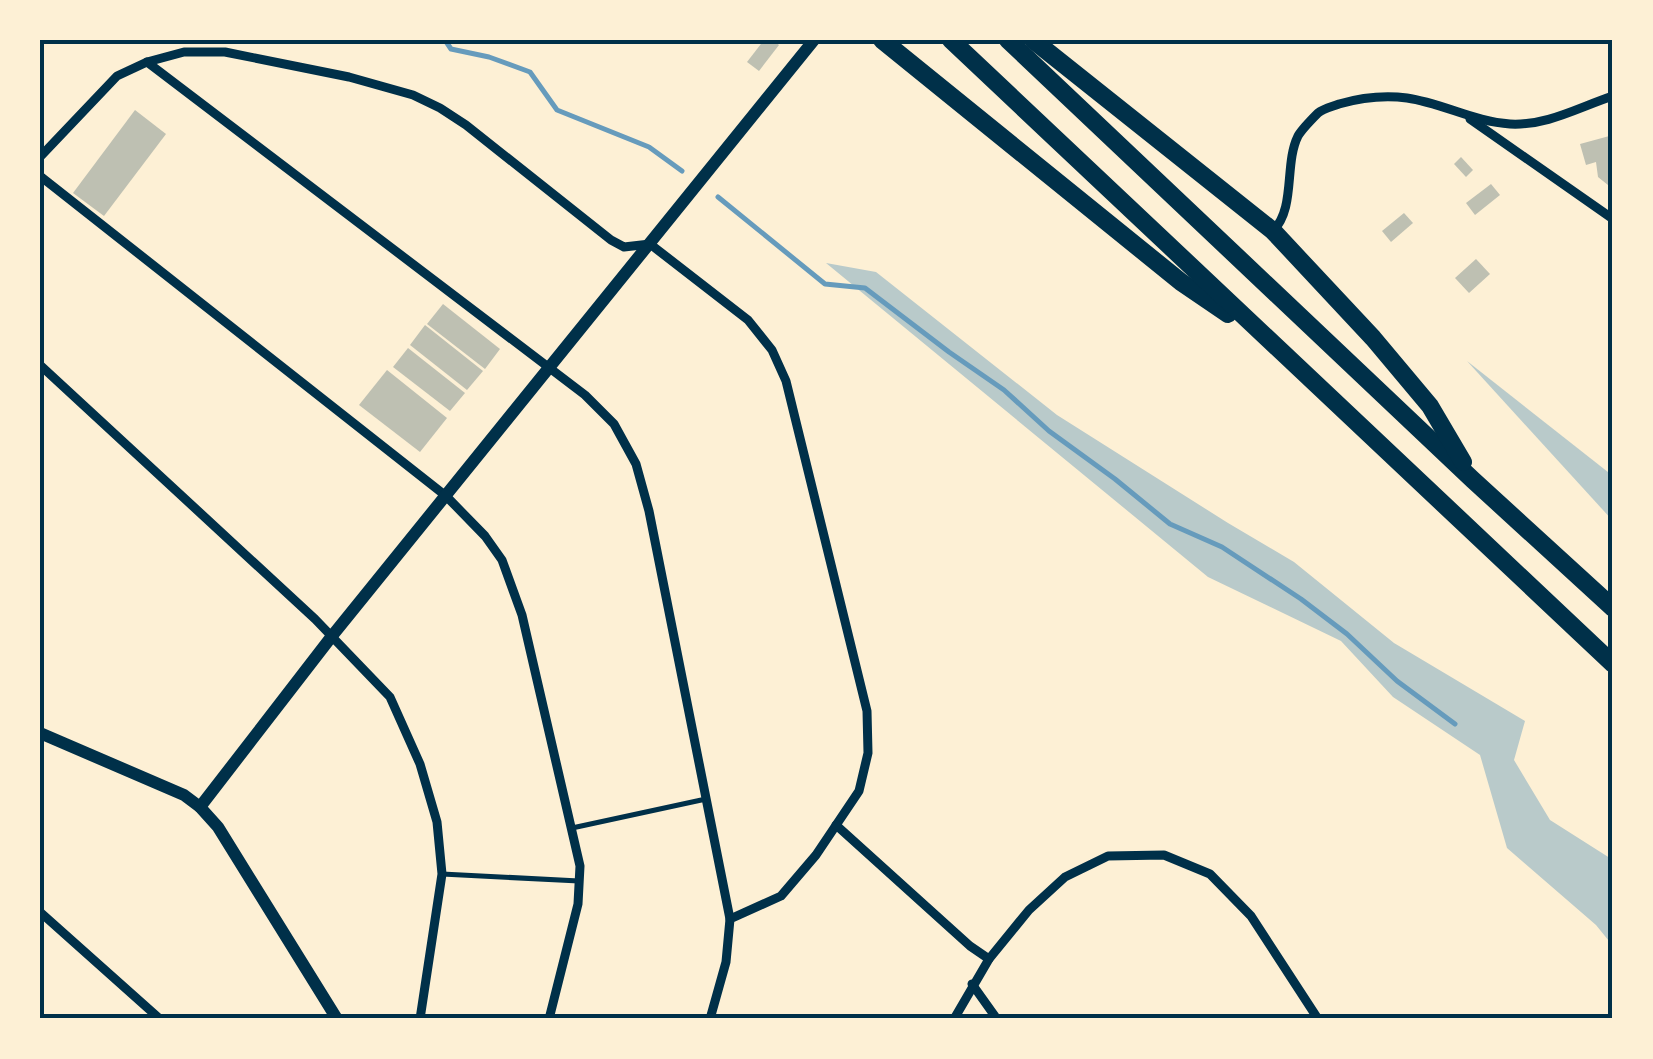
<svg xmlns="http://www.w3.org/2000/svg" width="1653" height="1059" viewBox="0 0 1653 1059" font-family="'Alegreya Sans',sans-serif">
<rect width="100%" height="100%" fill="#fdf0d5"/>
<g fill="#b9caca">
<polygon points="826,263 876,272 1057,415 1228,523 1294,562 1394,643 1525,721 1514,760 1550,820 1613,860 1613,946 1596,925 1507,848 1480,755 1393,697 1341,641 1208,577"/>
<polygon points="1467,361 1613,476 1613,521"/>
</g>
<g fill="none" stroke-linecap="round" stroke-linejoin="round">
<g stroke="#669bbc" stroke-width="5">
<polyline points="445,40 451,49 489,57 530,72 557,110 649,147 682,171"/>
<polyline points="718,197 825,284 865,288 949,352 1004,390 1049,431 1115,479 1170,524 1222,547 1301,599 1347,634 1397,681 1455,724"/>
</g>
</g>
<g fill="#bec0b2">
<polygon points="764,40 773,40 779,45 759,71 747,62"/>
<polygon points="135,110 166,134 104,216 73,193"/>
<polygon points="1613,135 1613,189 1598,177 1596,162 1586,165 1580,144"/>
<polygon points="1461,157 1473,170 1466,177 1454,164"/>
<polygon points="1491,184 1500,195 1475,215 1466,203"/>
<polygon points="1404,213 1413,223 1391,242 1382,231"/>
<polygon points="1476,259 1490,274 1469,293 1455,278"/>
<polygon points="443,304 500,349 485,369 427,324"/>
<polygon points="425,325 483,371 467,390 410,345"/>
<polygon points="408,348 465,393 450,411 393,367"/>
<polygon points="387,370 447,418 420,452 359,405"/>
</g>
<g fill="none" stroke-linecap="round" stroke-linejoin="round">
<g stroke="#003049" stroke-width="5">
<polyline points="572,828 706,799"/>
<polyline points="442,874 579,881"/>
</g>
<g stroke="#003049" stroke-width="9">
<polyline points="147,62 585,395 614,424 636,464 649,511 730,919"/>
<polyline points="1470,119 1613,219"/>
<polyline points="40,157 117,76 147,62 184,52 225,52 349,77 413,95 440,108 466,125 611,240 624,247 650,244 748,320 772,350 786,381 867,711 868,753 859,791 816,855 781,896 730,919 726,962 710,1019"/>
<polyline points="40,176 446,496 485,536 502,560 522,615 580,866 578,904 549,1019"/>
<path d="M1273,231C1296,208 1284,164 1298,136C1302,129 1312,119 1318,113C1324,108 1331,107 1339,104C1360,98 1384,95 1407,98C1442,103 1475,122 1510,124C1547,126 1579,107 1613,96"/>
<polyline points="40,365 315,619 390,697 420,764 437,822 442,874 420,1019"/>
<polyline points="836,825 970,946 989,959"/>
<polyline points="40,912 160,1019"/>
<polyline points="972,984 997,1019"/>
<polyline points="954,1019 989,959 1029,910 1065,877 1108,856 1164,855 1210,874 1251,916 1318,1019"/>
</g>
<g stroke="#003049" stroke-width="12">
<polyline points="40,733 184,795 200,807 332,636 814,40"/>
<polyline points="200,807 218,827 337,1019"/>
</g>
<g stroke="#003049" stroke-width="18">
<polyline points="882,40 1181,282 1228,314"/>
<polyline points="951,40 1613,664"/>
<polyline points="1008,40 1473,480 1613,608"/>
<polyline points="1033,40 1273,231 1373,338 1430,406 1463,462"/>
</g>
</g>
<rect width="1653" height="1059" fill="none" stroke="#fdf0d5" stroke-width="85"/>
<rect x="42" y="42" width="1568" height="974" fill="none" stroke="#003049" stroke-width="4"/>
</svg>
